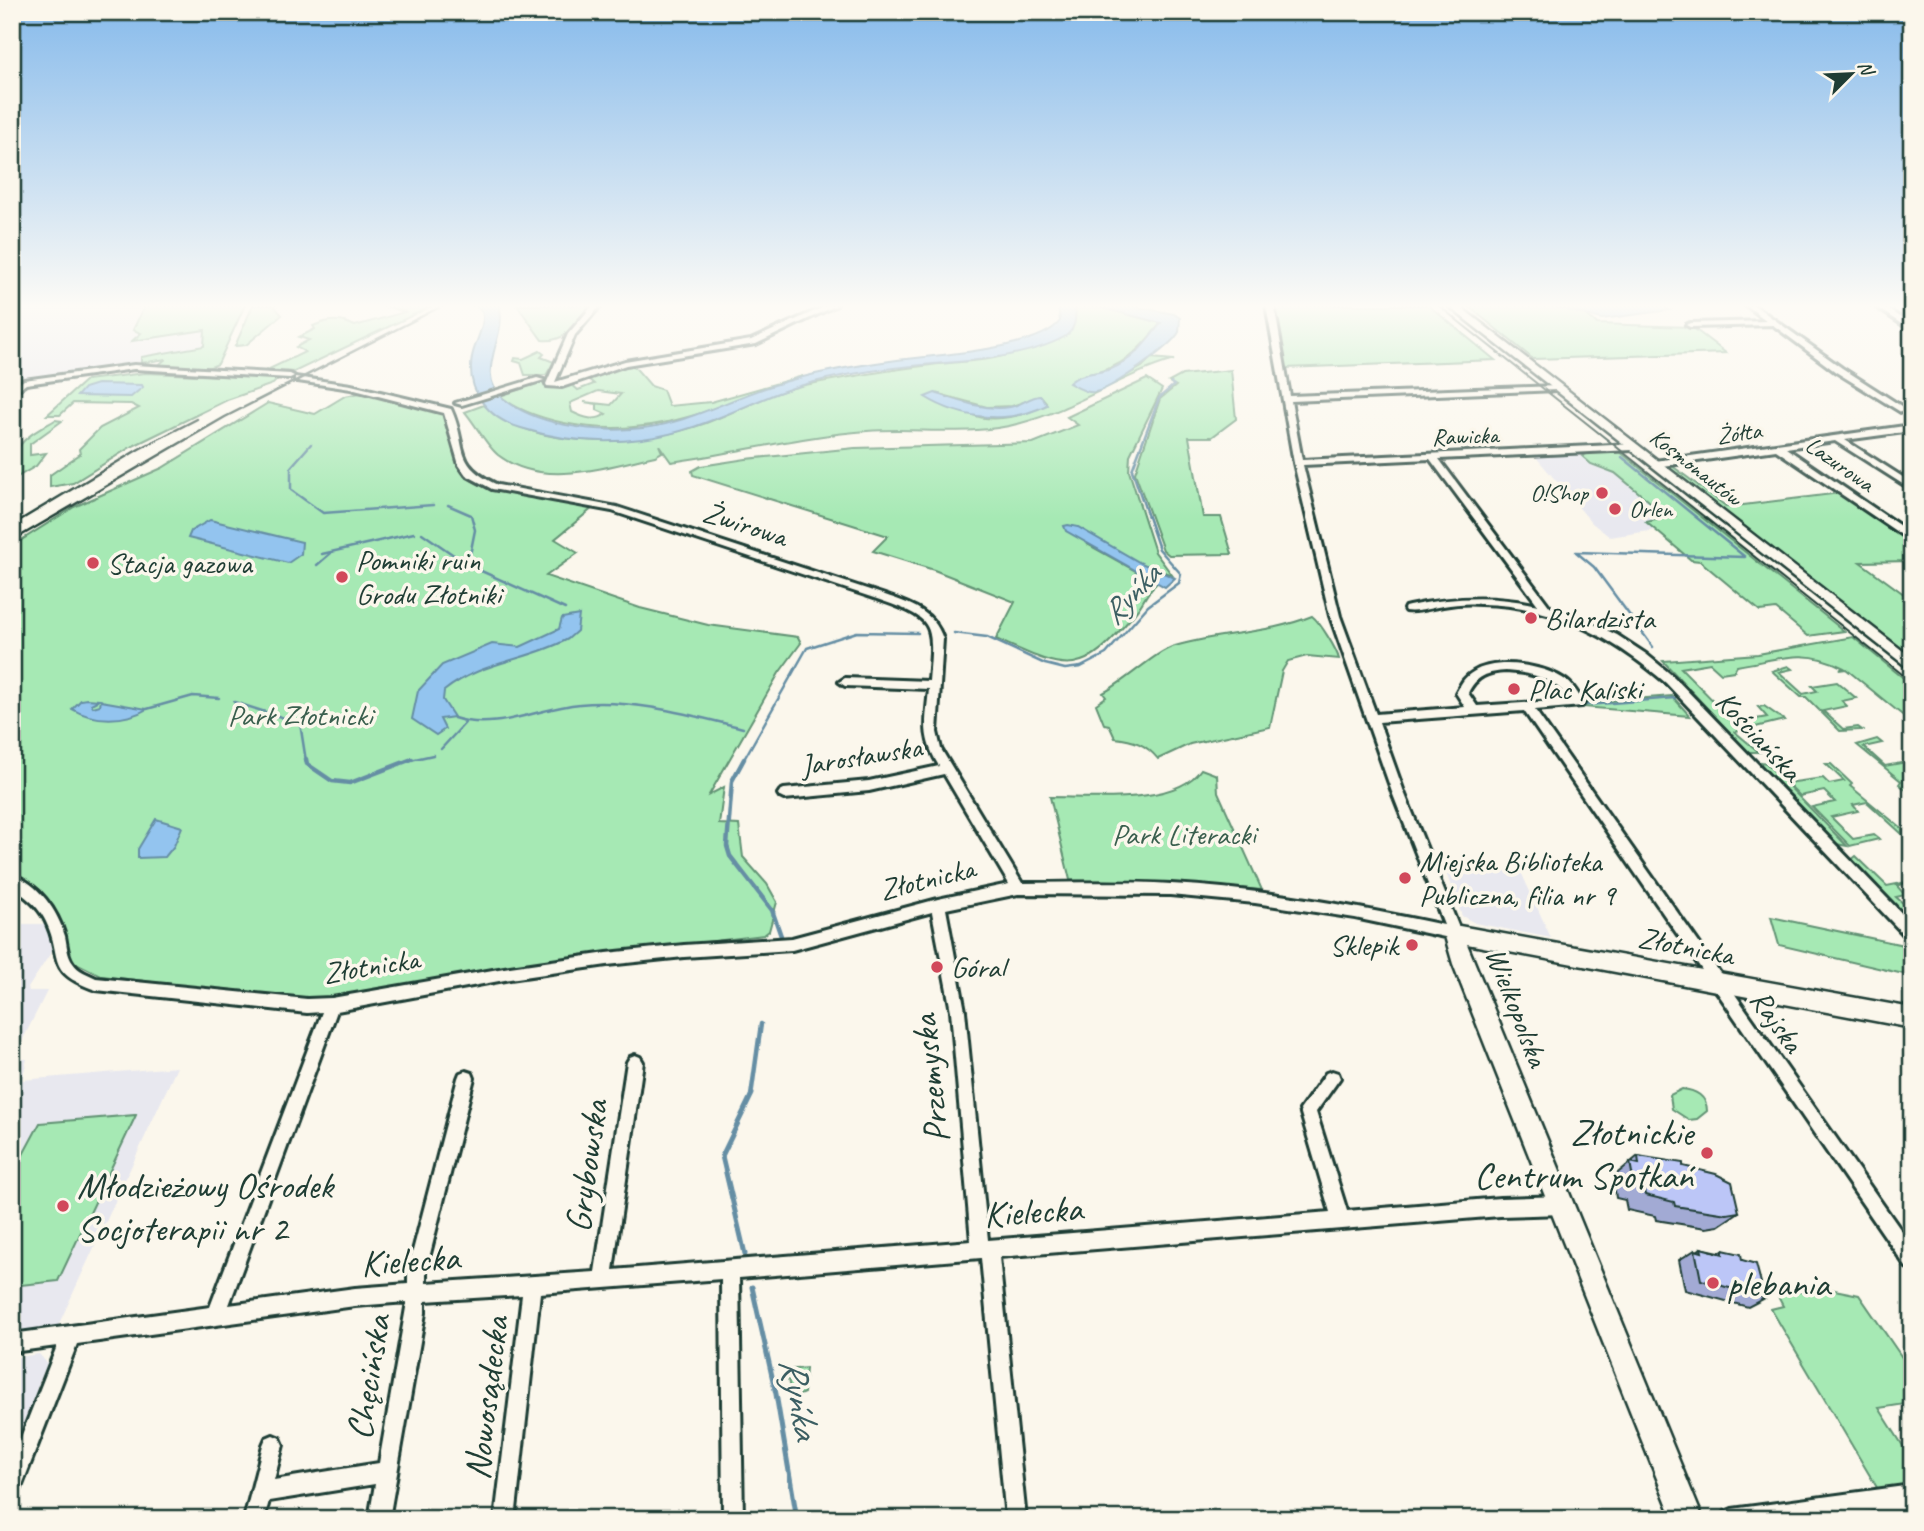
<svg xmlns="http://www.w3.org/2000/svg" width="1924" height="1531" viewBox="0 0 1924 1531" font-family="Caveat,sans-serif">
<rect width="100%" height="100%" fill="#fbf7ec"/>
<filter id="ink" filterUnits="userSpaceOnUse"><feTurbulence type="fractalNoise" baseFrequency=".0143" numOctaves="2"/><feDisplacementMap in="SourceGraphic" scale="14" xChannelSelector="R" yChannelSelector="G"/><feConvolveMatrix kernelMatrix="1 2 1 2 8 2 1 2 1" color-interpolation-filters="sRGB"/></filter>
<g filter="url(#ink)">
<g fill="#e8e8ef">
<polygon points="12,305 246,305 224,351 12,381"/>
<polygon points="1600,454 1688,525 1610,537 1592,523 1535,456"/>
<polygon points="1445,870 1521,872 1551,938 1475,923 1462,916"/>
<polygon points="12,924 47,924 52,951 28,988 29,991 47,991 13,1059 27,1059 22,1080 177,1067 58,1326 12,1333"/>
<polygon points="39,1354 47,1363 12,1452 12,1358"/>
</g>
<g fill="#a6e9b4" stroke="#629374" stroke-width="2" fill-rule="evenodd">
<polygon points="145,305 245,305 218,364 208,368 157,366 166,359 141,363 141,357 204,346 205,330 132,341 141,333 133,330"/>
<polygon points="253,305 273,305 282,315 246,345 235,346"/>
<path d="M382,305H434L294,372L267,370L305,352L296,347L309,340L299,337L315,329L313,326C329,319 341,319 355,326L405,312Z"/>
<path d="M517,305H593C577,322 567,343 542,340Z"/>
<path d="M1075,305H1091L1161,323C1140,349 1123,369 1088,374L1098,391L1142,367L1151,358L1174,360C1121,375 1075,409 1021,423C972,437 917,427 867,431C801,436 736,453 671,462L659,445L662,452L655,456C606,467 542,489 498,455C486,445 476,425 465,412L484,405C538,453 642,446 706,423C739,411 771,392 805,385C847,377 889,370 931,365C952,362 973,362 994,358C1016,354 1038,346 1060,339C1074,330 1077,320 1075,305ZM935,393L987,407L1012,406L1041,396L1046,402C1031,416 993,423 973,415C960,410 947,400 935,393Z"/>
<polygon points="1273,305 1428,305 1495,360 1285,368"/>
<path d="M1467,305C1500,305 1573,297 1597,324L1692,327L1726,353L1533,359Z"/>
<polygon points="540,351 544,354 541,357 554,362 546,375 525,375 521,363 514,361 515,358 523,359"/>
<path d="M632,364L651,386L663,390L669,406L711,402L803,376C720,405 654,442 564,423C541,418 518,411 500,396L544,381L546,387L570,383L578,390L594,384L587,378ZM598,391L621,394L611,405L584,402L597,404V410L606,414C595,422 584,418 572,412L570,403Z"/>
<polygon points="1231,370 1236,419 1212,437 1189,437 1203,517 1221,517 1232,554 1169,555 1163,550 1135,473 1160,399 1176,386 1169,382 1182,375"/>
<polygon points="145,373 279,378 273,384 227,400 131,447 73,483 50,487 50,475 80,454 79,449 100,428 139,408 131,404 73,403 60,415 47,415 86,380"/>
<path d="M1147,379L1162,389L1130,455L1129,471L1155,552L1172,575L1087,544L1157,583C1146,592 1144,603 1135,613C1081,679 1069,672 996,639L1015,602L934,570L873,551L888,536L693,475L692,471L701,466L746,459L855,448L1033,443L1078,425L1067,417Z"/>
<path d="M365,392L445,414C452,432 451,454 461,471C477,496 564,502 594,507L555,539L578,553L546,576L640,608L708,625L798,637L801,643L779,673L709,795L724,787L719,824L739,825L743,857L767,884L777,902L769,931L764,935L518,965L355,996L305,1000L102,976L72,961C55,905 56,908 12,871V546L74,507L162,468L268,403L315,414L345,396Z"/>
<path d="M55,420L62,421L30,444V455L46,453L36,466L12,480C12,442 25,438 55,420Z"/>
<polygon points="1619,451 1844,631 1808,636 1776,609 1760,611 1700,561 1691,560 1646,522 1674,516 1661,511 1615,473 1591,464 1582,456 1589,453"/>
<polygon points="1671,465 1727,507 1840,493 1912,542 1912,561 1860,562 1912,600 1912,657 1671,470"/>
<path d="M1312,616C1320,622 1337,650 1339,659L1307,656L1288,661L1282,671L1270,727L1190,744L1158,759C1146,744 1133,740 1115,738L1109,725L1104,724L1096,704L1106,697L1103,693C1125,682 1156,651 1175,646C1220,632 1268,634 1312,616Z"/>
<path d="M1853,637L1912,685V723L1846,669L1839,670L1844,668C1805,647 1780,659 1737,666L1734,671L1721,673L1710,663L1681,668L1735,723L1767,717L1758,707L1764,706L1784,720L1735,732L1759,752H1748L1663,661L1758,654Z"/>
<polygon points="1788,666 1792,669 1779,672 1803,694 1817,691 1812,686 1837,682 1856,698 1842,701 1847,706 1823,711 1843,729 1858,727 1862,730 1840,731 1806,697 1801,697 1772,671"/>
<polygon points="1672,696 1690,716 1582,707 1584,703"/>
<polygon points="1877,739 1882,743 1864,747 1885,766 1912,761 1912,785 1908,786 1912,795 1899,784 1901,781 1857,745"/>
<polygon points="1761,762 1766,763 1847,846 1836,844 1829,839 1761,767"/>
<polygon points="1826,764 1831,764 1852,784 1850,786 1902,829 1902,834 1867,802 1853,805 1858,811 1831,817 1853,839 1874,835 1879,839 1850,846 1812,807 1835,802 1824,791 1800,796 1787,783 1823,778 1829,784 1844,781"/>
<path d="M1201,769L1217,775L1218,792L1262,890L1159,882L1070,880L1050,797C1090,797 1177,806 1201,769Z"/>
<polygon points="1856,856 1887,886 1912,881 1897,886 1905,895 1896,897 1912,911 1912,923 1851,860"/>
<polygon points="1771,917 1908,946 1912,951 1912,976 1779,945"/>
<path d="M1682,1089C1695,1090 1707,1096 1707,1111L1697,1119L1689,1120L1672,1109L1670,1095Z"/>
<polygon points="136,1115 58,1281 12,1286 12,1175 40,1123"/>
<polygon points="1773,1287 1812,1294 1820,1287 1859,1295 1912,1372 1912,1403 1879,1408 1912,1460 1912,1487 1879,1491 1771,1309 1783,1306"/>
<polygon points="806,1368 804,1393 792,1398 786,1370"/>
</g>
<g fill="#93c4ef" stroke="#658ea4" stroke-width="2">
<path d="M473,305H499C509,336 472,373 504,399C536,425 592,432 631,429C681,427 722,402 768,387C810,373 853,366 897,360C933,355 1039,350 1060,321L1058,305H1075C1076,318 1076,330 1064,337C1032,355 981,360 945,363C893,367 826,375 778,393C732,411 691,433 642,439C602,444 559,440 521,428C488,419 466,391 472,357C474,344 484,329 483,316C483,310 478,307 473,305Z"/>
<path d="M1091,305H1127L1174,314L1180,318L1179,332C1172,346 1110,390 1095,392C1087,394 1075,386 1069,383C1080,372 1097,374 1111,369C1134,360 1147,341 1161,323Z"/>
<polygon points="1549,305 1661,305 1670,310 1602,319"/>
<polygon points="97,384 142,385 143,387 131,397 77,396 84,388"/>
<path d="M935,393C959,401 985,411 1010,407C1022,405 1030,396 1041,396L1047,405C1008,425 961,419 925,397Z"/>
<polygon points="210,520 302,542 301,554 288,563 188,538 191,531"/>
<polygon points="1068,525 1078,527 1139,562 1175,578 1165,587 1066,531 1064,526"/>
<path d="M579,615L577,631L568,639C528,661 481,661 444,691L443,700L454,717L440,719L445,729L436,735L412,719L418,691L442,665L492,644L520,647L559,629L562,618Z"/>
<path d="M87,699L99,700L91,704L93,707L100,705L101,701L147,709C126,722 93,722 72,709L81,700Z"/>
<polygon points="156,819 182,827 174,846 165,857 138,858 138,849"/>
</g>
<g fill="none" stroke-linecap="round" stroke-linejoin="round">
<g stroke="#658ea4" stroke-width="2.5">
<polyline points="311,444 291,467 291,490 323,513 433,505"/>
<polyline points="1622,457 1745,557 1576,552 1594,567 1653,647"/>
<polyline points="448,505 471,515 475,530 468,565 565,609"/>
<polyline points="422,533 468,565"/>
<polyline points="322,554 414,533"/>
<polyline points="317,565 331,553"/>
<polyline points="954,633 987,637 1045,664 1065,669 1081,667 1106,654 1148,606 1179,583 1181,574 1159,549 1132,470 1159,398 1174,385 1171,383"/>
<polyline points="234,702 300,723 306,761"/>
<polyline points="1586,705 1675,698"/>
<polyline points="147,709 193,696 219,698"/>
<path d="M454,718C497,732 537,708 580,704C634,699 690,715 743,728"/>
<polyline points="441,749 465,723"/>
<polyline points="406,761 433,755"/>
<polyline points="743,761 807,648 857,632 918,633"/>
</g>
<g stroke="#658ea4" stroke-width="4.5">
<polyline points="306,759 307,764 332,781 350,783 412,759"/>
<polyline points="744,759 732,781 727,846 730,856 772,910 781,936"/>
<polyline points="751,1096 761,1024"/>
</g>
<g stroke="#658ea4" stroke-width="5">
<polyline points="745,1254 722,1156 752,1094"/>
<polyline points="752,1287 776,1394 797,1519"/>
</g>
<defs>
<g id="street">
<polygon points="593,305 601,305 575,335 555,382 625,361 751,340 828,305 837,305 756,344 626,365 562,387 547,386 546,384 568,334"/>
<path d="M1266,305H1274L1290,396L1557,386L1561,388L1557,390L1291,401L1302,460L1633,444L1637,447L1633,450L1439,459L1550,607L1585,620L1617,635L1646,654L1674,677L1912,924V940L1907,938L1666,683C1611,636 1554,605 1480,604C1468,603 1455,604 1443,606C1430,608 1417,613 1405,611L1404,609L1405,607L1409,606C1453,597 1494,595 1538,605L1430,459L1303,465L1340,616L1376,714L1465,707L1456,693C1461,684 1464,677 1473,672C1496,657 1546,665 1567,681C1574,686 1579,696 1584,703L1582,706L1535,710L1912,1246V1270L1906,1267L1524,711L1379,722L1404,792L1461,933L1459,937L1454,939L1355,918L1255,903L1170,895L1018,894L946,909L965,1011L988,1240L1330,1212L1300,1110L1326,1073L1332,1071L1338,1073L1340,1078L1316,1112L1347,1211L1500,1198L1562,1196L1568,1199L1571,1205L1568,1211L1562,1214L1500,1216L999,1257L1026,1519H1006L981,1258L739,1278L743,1519H723L721,1279L540,1293L515,1519H495L522,1295L425,1301V1313L389,1519H369L375,1484L269,1501L264,1519H244L263,1445L266,1438L273,1435L280,1438L283,1445L274,1480L379,1463L407,1302L355,1306L77,1344L19,1493L12,1496V1460L57,1346L12,1352V1334L210,1307L322,1012L307,1013L96,990C42,971 65,957 44,918C37,905 24,895 12,887V874C39,884 57,910 65,936C67,945 67,956 73,963C78,971 88,974 96,978L307,999L332,998L510,967L607,953L684,945L792,938L938,899L1009,884L944,774L869,791L784,799L780,797L778,794L780,791L784,789L869,781L939,766C921,736 926,722 929,689L845,686L839,682L845,678L929,681C934,622 935,619 877,599L612,511L492,489L466,475L459,465L444,413L351,389L298,381H295V377L351,385L451,409C469,448 451,463 498,485L617,507L885,595C911,604 934,611 943,639L937,732L941,749L1022,883C1071,883 1121,881 1171,884C1263,889 1354,906 1444,925L1392,792L1330,616L1294,463ZM1506,671C1531,673 1555,678 1570,700L1477,706L1468,693C1476,676 1488,672 1506,671ZM932,912L951,1011L971,1241L613,1270L643,1062L640,1057L635,1055L630,1057L627,1062L595,1272L426,1283V1270L474,1078L472,1073L466,1071L460,1073L458,1078L408,1270V1284L355,1288L229,1305L337,1011L510,979L607,965L684,957L792,950Z"/>
<polygon points="1746,305 1754,305 1842,368 1912,413 1912,419 1836,372 1773,325 1690,327 1686,325 1690,323 1767,321"/>
<polygon points="1873,305 1881,305 1912,325 1912,331"/>
<polygon points="134,365 290,374 294,376 290,378 134,369 26,384 12,394 12,388 24,380"/>
<polygon points="537,378 544,380 462,405 455,403"/>
<polygon points="1912,425 1912,431 1845,440 1912,483 1912,490 1835,441 1786,448 1912,534 1912,542 1776,450 1655,467 1651,464 1655,461"/>
<polygon points="1912,1485 1912,1505 1907,1506 1912,1508 1912,1519 1886,1519 1876,1510 1810,1519 1722,1519 1725,1512 1732,1509"/>
</g>
<g id="secondary">
<polygon points="1447,305 1458,305 1912,658 1912,671"/>
<polygon points="1454,925 1912,1008 1912,1028 1467,944 1703,1519 1673,1519 1453,964 1444,933 1447,927"/>
</g>
</defs>
<use href="#street" stroke="#1f3d34" stroke-width="6"/>
<use href="#secondary" stroke="#1f3d34" stroke-width="5"/>
<use href="#street" fill="#fbf7ec" fill-rule="evenodd"/>
<use href="#secondary" fill="#fbf7ec" fill-rule="evenodd"/>
<polyline stroke="#1f3d34" stroke-width="2" points="1438,305 1912,682"/>
<g stroke="#1f3d34" stroke-width="2.5">
<polyline points="12,525 139,449 197,419"/>
<polyline points="12,541 225,417 444,305"/>
</g>
</g>
<g fill="#a2aad4" stroke="#1f3d34" stroke-width="2">
<polygon points="1638,1156 1683,1166 1739,1212 1718,1226 1706,1228 1656,1220 1655,1216 1627,1210 1625,1200 1616,1198 1613,1177"/>
<polygon points="1701,1248 1719,1252 1723,1250 1742,1260 1765,1298 1748,1307 1685,1290 1679,1260 1695,1250 1697,1251"/>
</g>
<g fill="#bcc6f7" stroke="#1f3d34" stroke-width="2">
<polygon points="1638,1156 1683,1163 1683,1166 1716,1174 1732,1182 1739,1212 1727,1214 1675,1206 1674,1202 1645,1195 1643,1185 1634,1184 1630,1162 1639,1164"/>
<polygon points="1701,1248 1723,1254 1723,1250 1741,1254 1742,1260 1756,1264 1765,1298 1701,1280 1695,1250 1702,1252"/>
</g>
</g>
<linearGradient id="sky" x2="0" y2="1"><stop stop-color="#86baeb"/><stop offset="0.59" stop-color="#fdfbf6"/><stop offset="1" stop-color="#fdfbf6" stop-opacity="0"/></linearGradient>
<rect width="1924" height="519" fill="url(#sky)"/>
<g fill="#d1495b" stroke="#fbf7ec" stroke-width="2.5">
<circle cx="1602" cy="493" r="7"/>
<circle cx="1615" cy="509" r="7"/>
<circle cx="93" cy="563" r="7"/>
<circle cx="342" cy="577" r="7"/>
<circle cx="1531" cy="618" r="7"/>
<circle cx="1514" cy="689" r="7"/>
<circle cx="1405" cy="878" r="7"/>
<circle cx="1412" cy="945" r="7"/>
<circle cx="937" cy="967" r="7"/>
<circle cx="1707" cy="1153" r="7"/>
<circle cx="63" cy="1206" r="7"/>
<circle cx="1713" cy="1283" r="7"/>
</g>
<g text-anchor="middle" dominant-baseline="central" stroke-width="7" stroke-linejoin="round" paint-order="stroke">
<g font-size="24" fill="#1f3d34" stroke="#fbf7ec">
<text transform="translate(1739 433) rotate(-8)">Żółta</text>
<text transform="translate(1465 436) rotate(-2)">Rawicka</text>
<text transform="translate(1840 464) rotate(35)">Lazurowa</text>
<text transform="translate(1696 467) rotate(38)">Kosmonautów</text>
</g>
<g font-size="24" fill="#1f3d34" stroke="#fbf7ec" text-anchor="end">
<text x="1588" y="493">O!Shop</text>
<text x="1629" y="509" text-anchor="start">Orlen</text>
</g>
<g font-size="30" fill="#1f3d34" stroke="#fbf7ec">
<text transform="translate(745 524) rotate(18)">Żwirowa</text>
<text transform="translate(1759 736) rotate(47)">Kościańska</text>
<text transform="translate(861 756) rotate(-9)">Jarosławska</text>
<text transform="translate(927 879) rotate(-14)">Złotnicka</text>
<text transform="translate(1686 946) rotate(11)">Złotnicka</text>
<text transform="translate(371 966) rotate(-9)">Złotnicka</text>
<text transform="translate(1517 1007) rotate(69)">Wielkopolska</text>
<text transform="translate(1777 1021) rotate(55)">Rajska</text>
</g>
<g font-size="30" fill="#1f3d34" stroke="#fbf7ec" text-anchor="start">
<text x="356" y="560">Pomniki ruin<tspan x="356" dy="34">Grodu Złotniki</tspan></text>
<text x="107" y="563">Stacja gazowa</text>
<text x="1545" y="618">Bilardzista</text>
<text x="1528" y="689">Plac Kaliski</text>
<text x="1419" y="861">Miejska Biblioteka<tspan x="1419" dy="34">Publiczna, filia nr 9</tspan></text>
<text x="1398" y="945" text-anchor="end">Sklepik</text>
<text x="951" y="967">Góral</text>
</g>
<g font-size="30" fill="#3a5f4e" stroke="#fbf7ec">
<text x="300" y="715">Park Złotnicki</text>
<text x="1184" y="834">Park Literacki</text>
</g>
<g font-size="32" font-style="italic" fill="#3c5f63" stroke="#fbf7ec">
<text transform="translate(1131 594) rotate(-47)">Ryńka</text>
</g>
<g font-size="37" fill="#1f3d34" stroke="#fbf7ec">
<text transform="translate(930 1079) rotate(-96)">Przemyska</text>
<text transform="translate(586 1166) rotate(-82)">Grybowska</text>
<text transform="translate(1033 1211) rotate(-4)">Kielecka</text>
<text transform="translate(410 1260) rotate(-4)">Kielecka</text>
<text transform="translate(368 1377) rotate(-81)">Chęcińska</text>
<text transform="translate(486 1398) rotate(-83)">Nowosądecka</text>
</g>
<g font-size="37" fill="#1f3d34" stroke="#fbf7ec" text-anchor="start">
<text x="1693" y="1132" text-anchor="end">Złotnickie<tspan x="1693" dy="43">Centrum Spotkań</tspan></text>
<text x="77" y="1185">Młodzieżowy Ośrodek<tspan x="77" dy="43">Socjoterapii nr 2</tspan></text>
<text x="1727" y="1283">plebania</text>
</g>
<g font-size="38" font-style="italic" fill="#3c5f63" stroke="#fbf7ec">
<text transform="translate(800 1398) rotate(79)">Ryńka</text>
</g>
</g>
<rect width="1924" height="1531" fill="none" stroke="#fbf7ec" stroke-width="42"/>
<rect x="21" y="21" width="1882" height="1489" fill="none" stroke="#1f3d34" stroke-width="2.5" filter="url(#ink)"/>
<g transform="translate(1851 74) rotate(66)" stroke="#fbf7ec" stroke-width="5" paint-order="stroke">
<path d="M0-5L12 26L0 18L-12 26Z" fill="#1f3d34"/>
<text y="-10" font-size="19" font-weight="bold" text-anchor="middle" fill="#1f3d34">N</text>
</g>
</svg>
